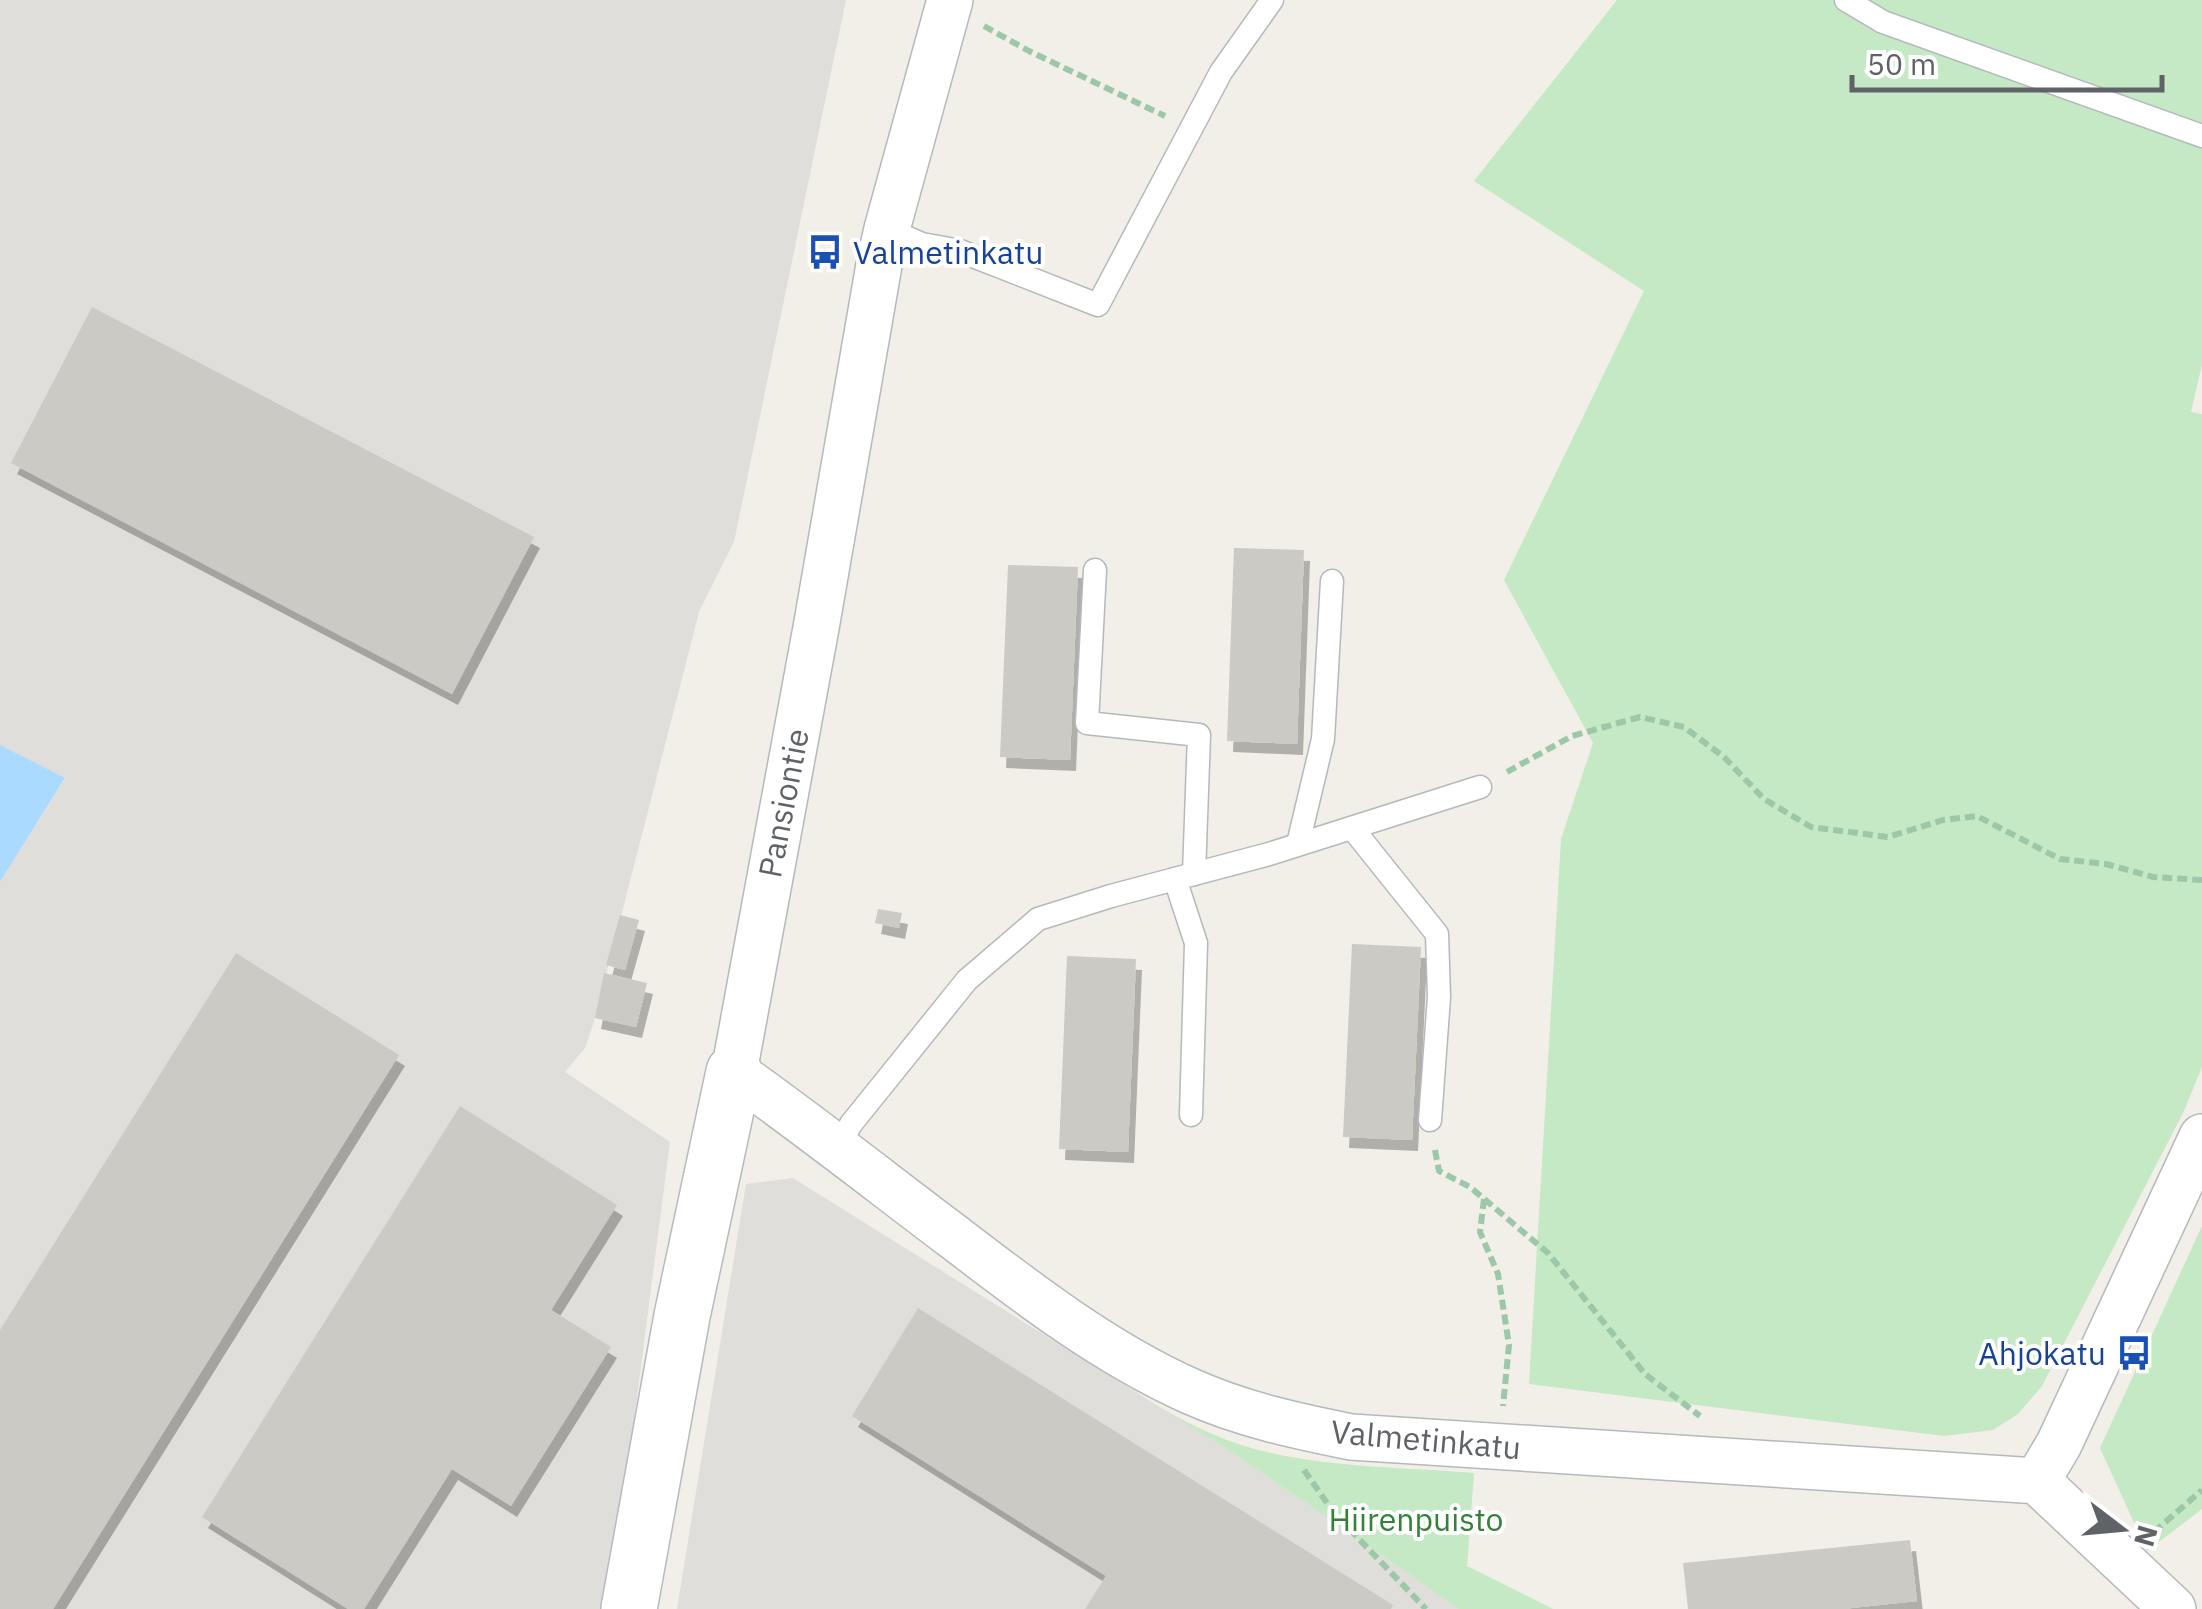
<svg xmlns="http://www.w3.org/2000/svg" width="2202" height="1609" viewBox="0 0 2202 1609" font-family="'IBM Plex Sans',sans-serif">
<defs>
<filter id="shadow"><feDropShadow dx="6" dy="11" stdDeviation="0" flood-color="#0004"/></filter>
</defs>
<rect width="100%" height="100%" fill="#f1efe8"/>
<g fill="#e0deda">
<polygon points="0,0 846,0 734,542 699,612 595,1018 585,1048 565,1072 670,1142 623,1505 605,1609 0,1609 0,882 65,779 0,745"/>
<polygon points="793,1178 1232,1452 1459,1609 677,1609 746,1184"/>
</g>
<g fill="#c5e8c5">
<polygon points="1617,0 2202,0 2202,364 2191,412 2202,414 2202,1067 2184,1111 2042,1386 2018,1414 1993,1430 1944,1436 1529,1384 1561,839 1593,743 1504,580 1644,291 1474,181"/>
<polygon points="2202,1226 2202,1509 2147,1551 2100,1448"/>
<path d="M1159,1407C1188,1423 1219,1439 1251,1448C1323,1468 1401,1467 1474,1473L1467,1566L1553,1609H1459L1232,1452Z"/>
</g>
<polygon fill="#aadaff" points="0,745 65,778 0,882"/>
<g fill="#cccac5" filter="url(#shadow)">
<polygon points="92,307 534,537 452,694 11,463"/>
<polygon points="1234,548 1304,550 1297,744 1227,741"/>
<polygon points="1008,565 1078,567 1070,760 1000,757"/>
<polygon points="878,909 902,913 899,928 875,923"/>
<polygon points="620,915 639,920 625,970 606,965"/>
<polygon points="1352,944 1421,947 1412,1140 1343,1137"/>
<polygon points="236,953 399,1055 53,1609 0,1609 0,1330"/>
<polygon points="1067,956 1136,959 1128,1152 1059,1149"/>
<polygon points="604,973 647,983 636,1027 595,1018"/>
<polygon points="460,1106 617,1205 551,1310 611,1347 511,1506 452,1469 364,1609 348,1609 202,1517"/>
<polygon points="918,1308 1393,1605 1391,1609 1085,1609 1106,1576 852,1416"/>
<polygon points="1910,1540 1917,1601 1842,1609 1688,1609 1683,1563"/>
</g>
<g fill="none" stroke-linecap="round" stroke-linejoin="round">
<defs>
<g id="lane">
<polyline points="1846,0 1883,22 2202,136"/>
<polyline points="887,229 922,244 960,251 1098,305 1221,72 1272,0"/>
<polyline points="1095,570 1087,723 1199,735 1194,874"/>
<polyline points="1352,828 1437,934 1439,997 1430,1120"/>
<polyline points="1298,844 1323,739 1332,581"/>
<polyline points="1175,879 1196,943 1191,1115"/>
<polyline points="837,1149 851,1124 967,980 1038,919 1111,896 1269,854 1480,787"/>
</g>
<g id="street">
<path d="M950,0L887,229L879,265L816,628L734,1072C809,1125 881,1182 954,1237C1027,1293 1105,1353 1190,1391C1241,1414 1296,1426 1351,1437L2037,1481L2173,1609"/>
<polyline points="2037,1481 2059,1444 2202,1137"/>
</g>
<polyline id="secondary" points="629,1609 682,1316 734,1072"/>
</defs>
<use href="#lane" stroke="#b5b8bc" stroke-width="25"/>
<use href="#street" stroke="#b5b8bc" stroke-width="48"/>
<use href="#secondary" stroke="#b6babf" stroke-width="58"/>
<g stroke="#9cc7a9" stroke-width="6" stroke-dasharray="10 5" stroke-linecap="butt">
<polyline points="984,26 1029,51 1165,116"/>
<polyline points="1507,772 1572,736 1640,717 1684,727 1724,757 1764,799 1811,827 1888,837 1943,820 1977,816 2060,859 2106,864 2153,877 2202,880"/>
<polyline points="1435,1150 1439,1171 1470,1187 1548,1253 1645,1374 1700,1416"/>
<polyline points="1484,1199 1480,1232 1498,1274 1509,1345 1503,1406"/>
<polyline points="1304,1470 1334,1513 1426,1609"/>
<polyline points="2154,1532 2202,1490"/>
</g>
<use href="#lane" stroke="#fff" stroke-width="22"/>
<use href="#street" stroke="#fff" stroke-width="45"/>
<use href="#secondary" stroke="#fff" stroke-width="55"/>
</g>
<defs>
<symbol id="bus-bare" viewBox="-9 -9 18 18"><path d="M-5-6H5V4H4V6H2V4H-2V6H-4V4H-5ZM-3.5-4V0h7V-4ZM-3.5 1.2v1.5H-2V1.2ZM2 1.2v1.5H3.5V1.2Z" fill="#1a4fb4" stroke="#fff" stroke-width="2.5" paint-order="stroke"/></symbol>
</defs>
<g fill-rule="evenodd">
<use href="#bus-bare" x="800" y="227" width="50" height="50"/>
<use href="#bus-bare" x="2109" y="1328" width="50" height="50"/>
</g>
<g text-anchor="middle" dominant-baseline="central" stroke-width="8" stroke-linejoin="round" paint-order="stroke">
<g font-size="32" fill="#164399" stroke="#fff" text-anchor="start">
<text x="853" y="252">Valmetinkatu</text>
<text x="2106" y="1353" text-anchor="end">Ahjokatu</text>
</g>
<g font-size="32" fill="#5f6368" stroke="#fff">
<text transform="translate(783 803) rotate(-79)">Pansiontie</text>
<text transform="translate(1426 1439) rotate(5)">Valmetinkatu</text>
</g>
<g font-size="32" fill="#348238" stroke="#fff">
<text x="1416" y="1519">Hiirenpuisto</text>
</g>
</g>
<g transform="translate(2122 1529) rotate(106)" stroke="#ffffff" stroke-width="8" paint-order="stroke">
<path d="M0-8L18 38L0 25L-18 38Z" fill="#5f6368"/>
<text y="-15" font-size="28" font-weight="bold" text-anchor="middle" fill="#5f6368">N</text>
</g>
<path d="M1852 75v15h310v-15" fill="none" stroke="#5f6368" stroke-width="5"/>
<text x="1867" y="75" font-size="30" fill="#5f6368" stroke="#ffffff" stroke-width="8" paint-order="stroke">50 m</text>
</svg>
